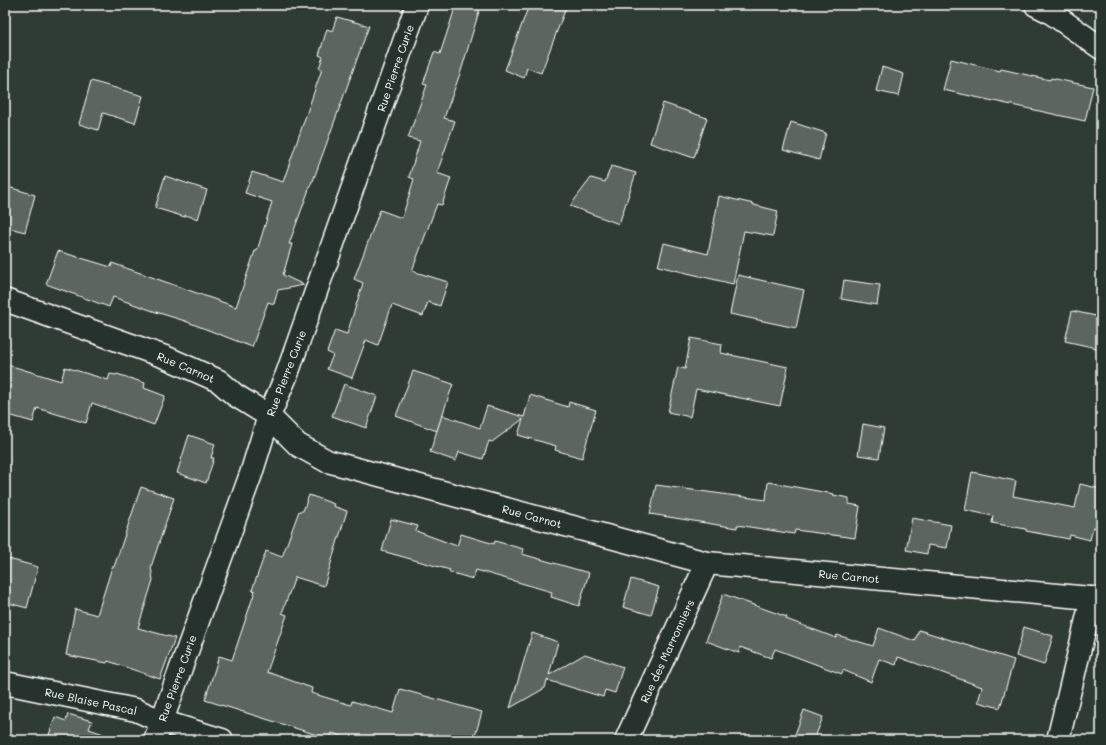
<svg xmlns="http://www.w3.org/2000/svg" width="1106" height="745" viewBox="0 0 1106 745" font-family="Mali,sans-serif">
<rect width="100%" height="100%" fill="#2f3b35"/>
<filter id="ink" filterUnits="userSpaceOnUse"><feTurbulence type="fractalNoise" baseFrequency=".025" numOctaves="2"/><feDisplacementMap in="SourceGraphic" scale="8" xChannelSelector="R" yChannelSelector="G"/><feConvolveMatrix kernelMatrix="1 2 1 2 8 2 1 2 1" color-interpolation-filters="sRGB"/></filter>
<g filter="url(#ink)">
<g fill="#5b6661" stroke="#fff">
<polygon points="456,5 481,5 461,71 444,118 455,121 437,173 451,178 442,205 437,204 412,271 448,282 440,306 428,302 423,316 392,305 378,345 366,340 352,378 327,369 333,355 327,352 335,330 347,334 363,283 354,279 380,210 402,218 414,179 409,177 420,141 408,138 427,85 423,84 434,52 440,54"/>
<polygon points="529,5 567,5 541,73 527,68 524,78 505,70"/>
<polygon points="337,17 369,26 313,181 312,181 289,244 292,244 283,275 304,285 278,290 274,304 268,302 252,347 185,321 156,312 113,297 109,307 46,284 58,251 111,267 112,263 236,307 255,251 257,251 272,202 245,193 252,172 283,182 322,69 319,68 323,57 319,55 327,29 332,31"/>
<polygon points="951,59 1000,71 1001,69 1050,80 1051,78 1093,87 1085,121 943,90"/>
<polygon points="882,67 904,74 899,96 876,91"/>
<polygon points="91,81 143,96 135,123 103,113 98,130 79,124"/>
<polygon points="663,103 707,118 694,158 650,143"/>
<polygon points="791,122 826,133 819,160 783,150"/>
<polygon points="611,166 636,173 619,224 570,206 591,178 605,182"/>
<polygon points="165,176 207,190 198,219 185,215 185,217 155,208"/>
<polygon points="5,186 35,195 25,232 5,227"/>
<polygon points="719,196 754,204 754,205 778,211 773,236 744,231 733,284 658,266 664,243 708,254"/>
<polygon points="738,275 804,290 796,328 730,314"/>
<polygon points="844,280 880,285 877,305 841,299"/>
<polygon points="1072,311 1101,317 1101,349 1065,341"/>
<polygon points="691,338 722,344 721,353 788,367 780,406 696,389 690,417 668,412 678,367 685,369"/>
<polygon points="5,364 61,381 65,367 108,380 110,374 116,375 117,374 145,383 144,388 165,396 154,425 92,403 86,423 37,408 33,422 5,414"/>
<polygon points="413,371 453,384 437,431 396,416"/>
<polygon points="344,384 377,396 366,428 332,416"/>
<polygon points="530,395 568,407 569,402 596,410 582,458 555,450 556,446 518,435 523,419 492,442 489,441 483,459 459,452 456,461 430,452 442,415 480,428 487,406 524,417"/>
<polygon points="863,424 884,428 879,458 858,455"/>
<polygon points="189,435 215,444 211,458 214,458 206,483 177,473"/>
<polygon points="972,472 1016,481 1013,496 1075,508 1080,484 1101,489 1101,529 1093,527 1090,540 1070,535 1069,539 1026,531 1026,529 992,523 993,516 965,510"/>
<polygon points="768,482 834,494 833,495 849,498 849,504 860,506 855,538 795,530 794,534 737,525 737,528 650,514 656,485 766,500"/>
<polygon points="141,487 174,498 151,567 153,580 138,628 175,638 160,679 108,661 107,663 66,655 75,609 97,615 112,567 114,567"/>
<polygon points="309,495 334,504 333,506 347,511 324,586 295,577 282,613 287,615 267,672 312,688 311,693 351,705 352,701 393,713 400,689 482,712 474,740 353,740 332,733 330,739 205,700 219,656 232,660 255,591 252,590 266,551 282,557 299,511 303,511"/>
<polygon points="912,518 951,525 947,548 928,545 927,554 906,550"/>
<polygon points="391,519 418,526 416,531 457,546 461,534 494,544 495,541 523,549 522,554 589,573 579,606 551,597 552,592 476,570 473,579 449,572 450,570 382,551"/>
<polygon points="5,558 38,567 27,608 5,602"/>
<polygon points="631,579 659,587 651,615 623,607"/>
<polygon points="723,594 787,617 786,619 836,638 837,635 873,646 879,628 915,641 919,630 1014,660 1000,708 978,702 982,687 898,657 896,665 879,659 871,682 843,670 842,674 775,649 771,658 740,647 739,653 706,641"/>
<polygon points="1024,627 1053,636 1044,665 1016,656"/>
<polygon points="532,633 558,642 549,675 585,654 623,667 615,693 605,690 603,697 547,680 545,688 510,708"/>
<polygon points="804,710 823,717 814,740 793,740"/>
<polygon points="68,714 92,721 89,729 112,737 111,740 60,740 49,735 55,717 66,721"/>
</g>
<g fill="none" stroke-linecap="round" stroke-linejoin="round">
<defs>
<g id="street">
<polyline points="1036,5 1050,12 1101,48"/>
<polyline points="5,300 165,357 219,381 235,395 269,416 298,445 327,461 707,563 1101,599"/>
<polyline points="5,683 136,710 161,721 222,740"/>
<polyline points="155,740 251,474 269,416 287,374 417,5"/>
<polyline points="626,740 707,563"/>
<polyline points="1058,740 1092,598"/>
</g>
</defs>
<use href="#street" stroke="#fff" stroke-width="25"/>
<use href="#street" stroke="#26332d" stroke-width="22"/>
</g>
</g>
<g text-anchor="middle" dominant-baseline="central" stroke-width="4" stroke-linejoin="round" paint-order="stroke">
<g font-size="11" fill="#fff" stroke="#26332d">
<text transform="translate(395 68) rotate(-71)">Rue Pierre Curie</text>
<text transform="translate(186 367) rotate(23)">Rue Carnot</text>
<text transform="translate(286 373) rotate(-69)">Rue Pierre Curie</text>
<text transform="translate(532 516) rotate(15)">Rue Carnot</text>
<text transform="translate(849 576) rotate(5)">Rue Carnot</text>
<text transform="translate(667 651) rotate(-65)">Rue des Marronniers</text>
<text transform="translate(177 678) rotate(-70)">Rue Pierre Curie</text>
<text transform="translate(91 701) rotate(12)">Rue Blaise Pascal</text>
</g>
</g>
<rect width="1106" height="745" fill="none" stroke="#26332d" stroke-width="20"/>
<rect x="10" y="10" width="1086" height="725" fill="none" stroke="#fff" stroke-width="1.5" filter="url(#ink)"/>
</svg>
